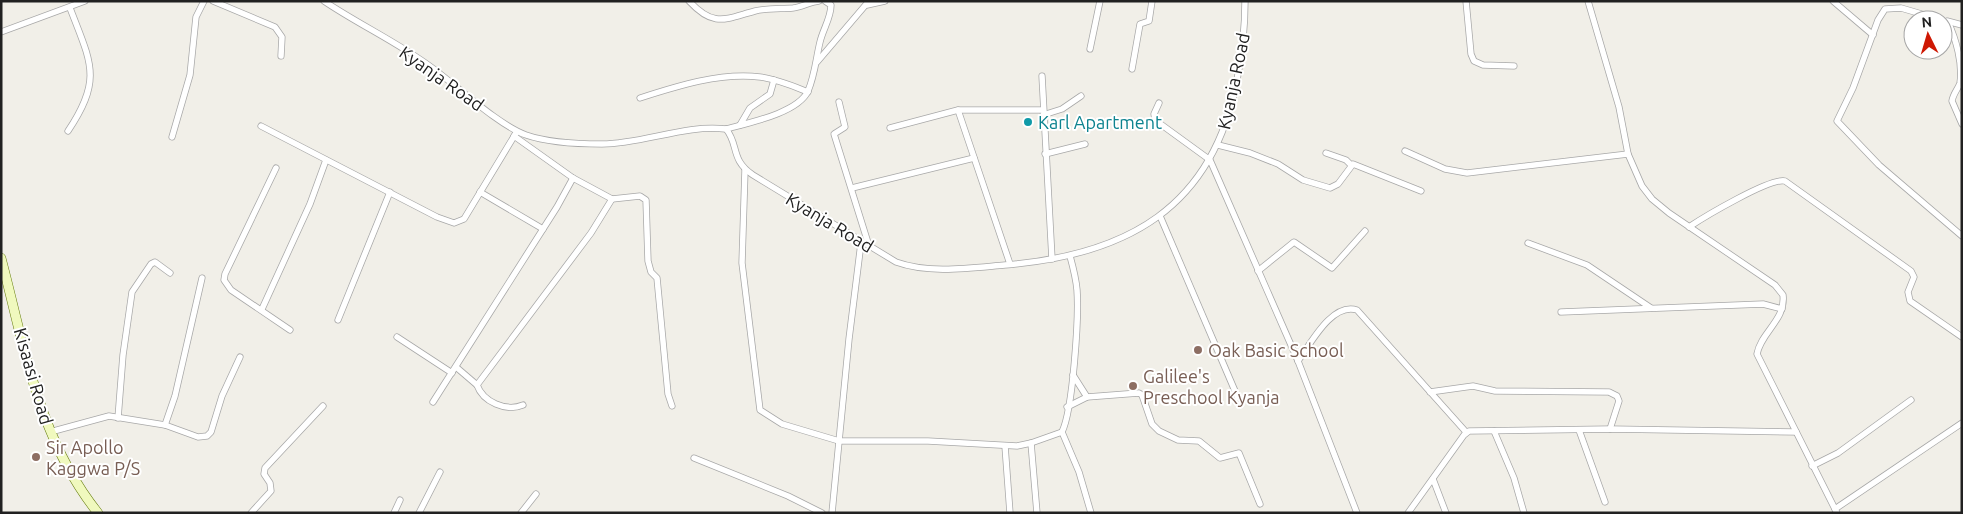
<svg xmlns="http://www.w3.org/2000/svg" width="1963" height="514" viewBox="0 0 1963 514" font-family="Ubuntu,sans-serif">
<rect width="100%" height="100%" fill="#f1efe8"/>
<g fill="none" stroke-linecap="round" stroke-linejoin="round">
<defs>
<g id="minor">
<polyline points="213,1 275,27 282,37 281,56"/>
<path d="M324,1C358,24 397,42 431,67C456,85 498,125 526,135C549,143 578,144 602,144C643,144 685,124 726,129C739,144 730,160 753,175L896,262C929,274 970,268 1005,265C1127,255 1213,208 1237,80C1242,54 1245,28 1245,1"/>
<path d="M689,1C714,28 725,19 755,11C768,8 781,9 793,8C802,7 810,2 819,1"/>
<polyline points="1466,1 1471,54 1474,61 1483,65 1514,66"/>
<path d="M1588,1L1619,107L1628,154L1642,186L1652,199L1669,213L1775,285L1783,295C1786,320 1761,332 1757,354L1837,513"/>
<polyline points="1833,1 1873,35"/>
<polyline points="867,5 885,1"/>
<polyline points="1942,20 1901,8 1885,9 1878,20 1853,88 1837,121 1879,165 1962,236"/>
<polyline points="1947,21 1962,25"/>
<path d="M1948,22C1956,39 1963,64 1960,83C1958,89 1953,94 1952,101L1962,124"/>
<polyline points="1,32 85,1"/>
<polyline points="1090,49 1100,1"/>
<polyline points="817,62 869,1"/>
<polyline points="1132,69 1140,24 1149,21 1152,1"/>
<polyline points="1042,76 1052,259"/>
<path d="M640,98C677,86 721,72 760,77C777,79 793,86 808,92"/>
<polyline points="839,102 845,127 834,134 869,246"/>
<polyline points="1159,103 1154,114 1155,120 1210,160 1298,361 1357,513"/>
<polyline points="958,110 1010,264"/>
<polyline points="1043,115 1062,109 1081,96"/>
<polyline points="740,125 750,108 770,94 774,80"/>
<polyline points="261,126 437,217 454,223 464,219 516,133"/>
<polyline points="890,128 958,110 1043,110"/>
<path d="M726,129C748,123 798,113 808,91C815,75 816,58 820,42C823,29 831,18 831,5L825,1"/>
<path d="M68,131C103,79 91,63 70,8"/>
<polyline points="514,136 573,178 612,199 640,196 646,200 648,261 651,272 657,278 668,394 672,406"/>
<polyline points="172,137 190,75 196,17 204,1"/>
<polyline points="1218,145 1250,153 1278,164 1303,180 1330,188 1338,184 1353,164 1421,191"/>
<polyline points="1405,151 1445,169 1467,173 1628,154"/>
<polyline points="1326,153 1346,160 1351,165"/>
<polyline points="1045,154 1085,144"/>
<polyline points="276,168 225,274 224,280 231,290 290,330"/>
<path d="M745,170L742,263L760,410L782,424L839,441H928L1017,446L1031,443L1062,432C1073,409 1079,317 1077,290C1076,278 1073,267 1070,256"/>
<polyline points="852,188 974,158"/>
<polyline points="480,192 543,229"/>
<polyline points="1160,216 1238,398"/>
<path d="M1689,227C1704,217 1771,177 1785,181L1911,271L1914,277L1908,292L1910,301L1962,337"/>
<polyline points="1528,243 1587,265 1651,308"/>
<polyline points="1258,271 1294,242 1332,268 1365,231"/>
<polyline points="262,309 310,204 326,160"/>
<polyline points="1561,312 1763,304 1782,309"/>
<polyline points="338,320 390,192"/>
<polyline points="397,337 452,373"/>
<path d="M1298,361C1311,343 1332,302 1357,310L1466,432"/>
<polyline points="456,367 477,385"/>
<polyline points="1073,375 1087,397"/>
<polyline points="1430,392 1473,386 1495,391 1609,392 1617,396 1619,401 1610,429"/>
<polyline points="433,402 557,207 573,178"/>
<path d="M523,405C506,412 483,402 477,385L591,233L612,199"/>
<polyline points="1067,407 1087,397 1139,393 1142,395 1152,424 1159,431 1178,440 1199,441 1220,458 1239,453 1260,504"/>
<polyline points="118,418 123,355 132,292 151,264 155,262 170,273"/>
<polyline points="165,425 175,396 202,278"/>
<polyline points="1579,430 1605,502"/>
<polyline points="1494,431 1514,478 1524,513"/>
<polyline points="50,432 109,416 165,425 198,437 207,436 211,432 222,396 240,357"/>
<polyline points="1062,432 1079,472 1091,513"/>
<polyline points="1031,443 1037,513"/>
<polyline points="1005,446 1010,513"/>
<polyline points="694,458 788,496 822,513"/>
<polyline points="1812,466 1838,453 1911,400"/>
<polyline points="1433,479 1446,513"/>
<polyline points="1835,509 1962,423"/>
<polyline points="251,513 271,491 270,483 264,474 265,468 323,406"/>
<polyline points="394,513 400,500"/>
<polyline points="419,513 440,472"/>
<polyline points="521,513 536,494"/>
<polyline points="832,513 849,339 861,243"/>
<polyline points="1408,513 1464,435 1469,431 1610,429 1796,432"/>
</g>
<path id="secondary" d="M1,258C25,348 38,438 98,513"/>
</defs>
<use href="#minor" stroke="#a8a8a8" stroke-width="7"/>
<use href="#secondary" stroke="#617907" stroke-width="10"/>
<use href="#minor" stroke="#fff" stroke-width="5.5"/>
<use href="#secondary" stroke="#f0f9be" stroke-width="9"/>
</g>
<circle fill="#0f9aa8" stroke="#fff" stroke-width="2" cx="1028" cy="122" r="5"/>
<g fill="#8d6e63" stroke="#fff" stroke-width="2">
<circle cx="1198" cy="350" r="5"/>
<circle cx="1133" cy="386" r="5"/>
<circle cx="36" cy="457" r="5"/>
</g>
<g text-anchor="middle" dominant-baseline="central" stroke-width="4" stroke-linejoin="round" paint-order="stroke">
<g font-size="18" fill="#212121" stroke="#fff">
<text transform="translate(442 78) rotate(35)">Kyanja Road</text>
<text transform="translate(1233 81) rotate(-78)">Kyanja Road</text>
<text transform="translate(830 222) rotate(31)">Kyanja Road</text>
<text transform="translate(34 376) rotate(74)">Kisaasi Road</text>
</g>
<g font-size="18" fill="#0d838f" stroke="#fff" text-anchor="start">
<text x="1038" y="122">Karl Apartment</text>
</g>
<g font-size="18" fill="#785e54" stroke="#fff" text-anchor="start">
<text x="1208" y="350">Oak Basic School</text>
<text x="1143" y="376">Galilee's<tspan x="1143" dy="21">Preschool Kyanja</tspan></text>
<text x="46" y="447">Sir Apollo<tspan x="46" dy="21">Kaggwa P/S</tspan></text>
</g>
</g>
<rect width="1963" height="514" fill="none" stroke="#212121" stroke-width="5"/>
<g transform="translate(1928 35) rotate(355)"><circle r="24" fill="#ffffff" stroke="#a6a6a6"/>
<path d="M0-4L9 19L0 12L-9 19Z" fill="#ce1803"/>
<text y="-8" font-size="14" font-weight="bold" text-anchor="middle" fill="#212121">N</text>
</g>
</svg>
